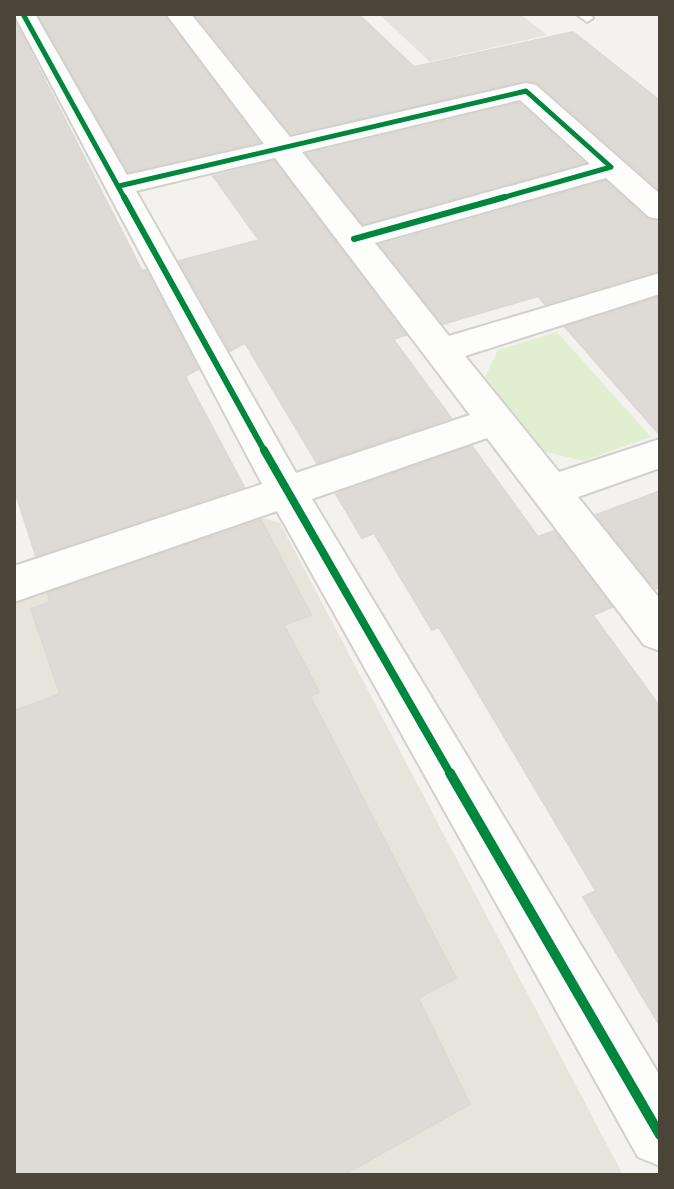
<svg xmlns="http://www.w3.org/2000/svg" width="674" height="1189" viewBox="0 0 674 1189" font-family="Figtree,sans-serif">
<rect width="100%" height="100%" fill="#f4f2ee"/>
<polygon fill="#e7e4dc" points="259,517 280,523 623,1175 14,1175 14,602"/>
<polygon fill="#e1eecf" points="557,332 651,437 583,461 543,451 485,377 498,350"/>
<polygon fill="#e6e3df" points="379,14 520,14 547,35 430,62"/>
<g fill="#dedbd6" stroke="#dcd9d4" stroke-width="2">
<polygon points="38,14 163,14 259,142 128,172"/>
<polygon points="195,14 358,14 414,67 573,32 660,101 660,190 538,83 527,80 291,134"/>
<polygon points="14,20 142,271 146,270 198,369 185,376 244,487 36,556 14,488"/>
<polygon points="519,103 584,163 363,224 307,154"/>
<polygon points="274,161 406,335 393,339 451,418 317,463 245,343 230,351 179,261 259,240 213,176"/>
<polygon points="605,181 647,219 660,222 660,270 545,304 538,296 443,324 380,245"/>
<polygon points="660,297 660,435 565,327"/>
<polygon points="472,446 538,537 554,531 612,607 593,615 660,707 660,1026 583,897 596,891 439,627 432,630 374,533 362,538 336,494"/>
<polygon points="660,491 660,587 655,589 596,515"/>
<polygon points="261,520 311,615 284,625 319,692 310,696 456,978 418,998 470,1104 343,1175 14,1175 14,711 60,694 31,609 50,602 48,593"/>
</g>
<g fill="none" stroke-linecap="round" stroke-linejoin="round">
<defs>
<polygon id="lane" points="576,14 590,14 593,18 587,22"/>
<path id="street" d="M14,14H35L127,175L264,144L166,14H191L290,137L526,83L536,85L660,194V219L649,217L606,178L375,243L449,336L660,273V294L465,356L559,472L660,439V468L578,497L660,599V651L644,645L487,438L312,499L660,1076V1166L638,1157L277,511L14,602V566L262,484ZM520,100L590,164L362,227L302,152ZM275,158L470,415L296,473L136,191Z"/>
</defs>
<use href="#lane" stroke="#d2d0cb" stroke-width="4"/>
<use href="#street" stroke="#d2d0cb" stroke-width="4"/>
<use href="#lane" fill="#fdfdfc" fill-rule="evenodd"/>
<use href="#street" fill="#fdfdfc" fill-rule="evenodd"/>
<defs>
<g id="cycleway-far3">
<polyline points="23,14 125,199"/>
<polyline points="119,186 526,91 611,167 498,199"/>
</g>
<g id="cycleway-far2">
<polyline points="124,197 265,452"/>
<polyline points="354,239 505,197"/>
</g>
<polyline id="cycleway-far1" points="264,450 451,775"/>
<polyline id="cycleway" points="450,773 660,1135"/>
</defs>
<use href="#cycleway-far3" stroke="#fff" stroke-width="8"/>
<use href="#cycleway-far2" stroke="#fff" stroke-width="10"/>
<use href="#cycleway-far1" stroke="#fff" stroke-width="13"/>
<use href="#cycleway" stroke="#fff" stroke-width="15"/>
<use href="#cycleway-far3" stroke="#00873e" stroke-width="5"/>
<use href="#cycleway-far2" stroke="#00873e" stroke-width="6"/>
<use href="#cycleway-far1" stroke="#00873e" stroke-width="8"/>
<use href="#cycleway" stroke="#00873e" stroke-width="10"/>
</g>
<rect width="674" height="1189" fill="none" stroke="#4b4439" stroke-width="32"/>
</svg>
